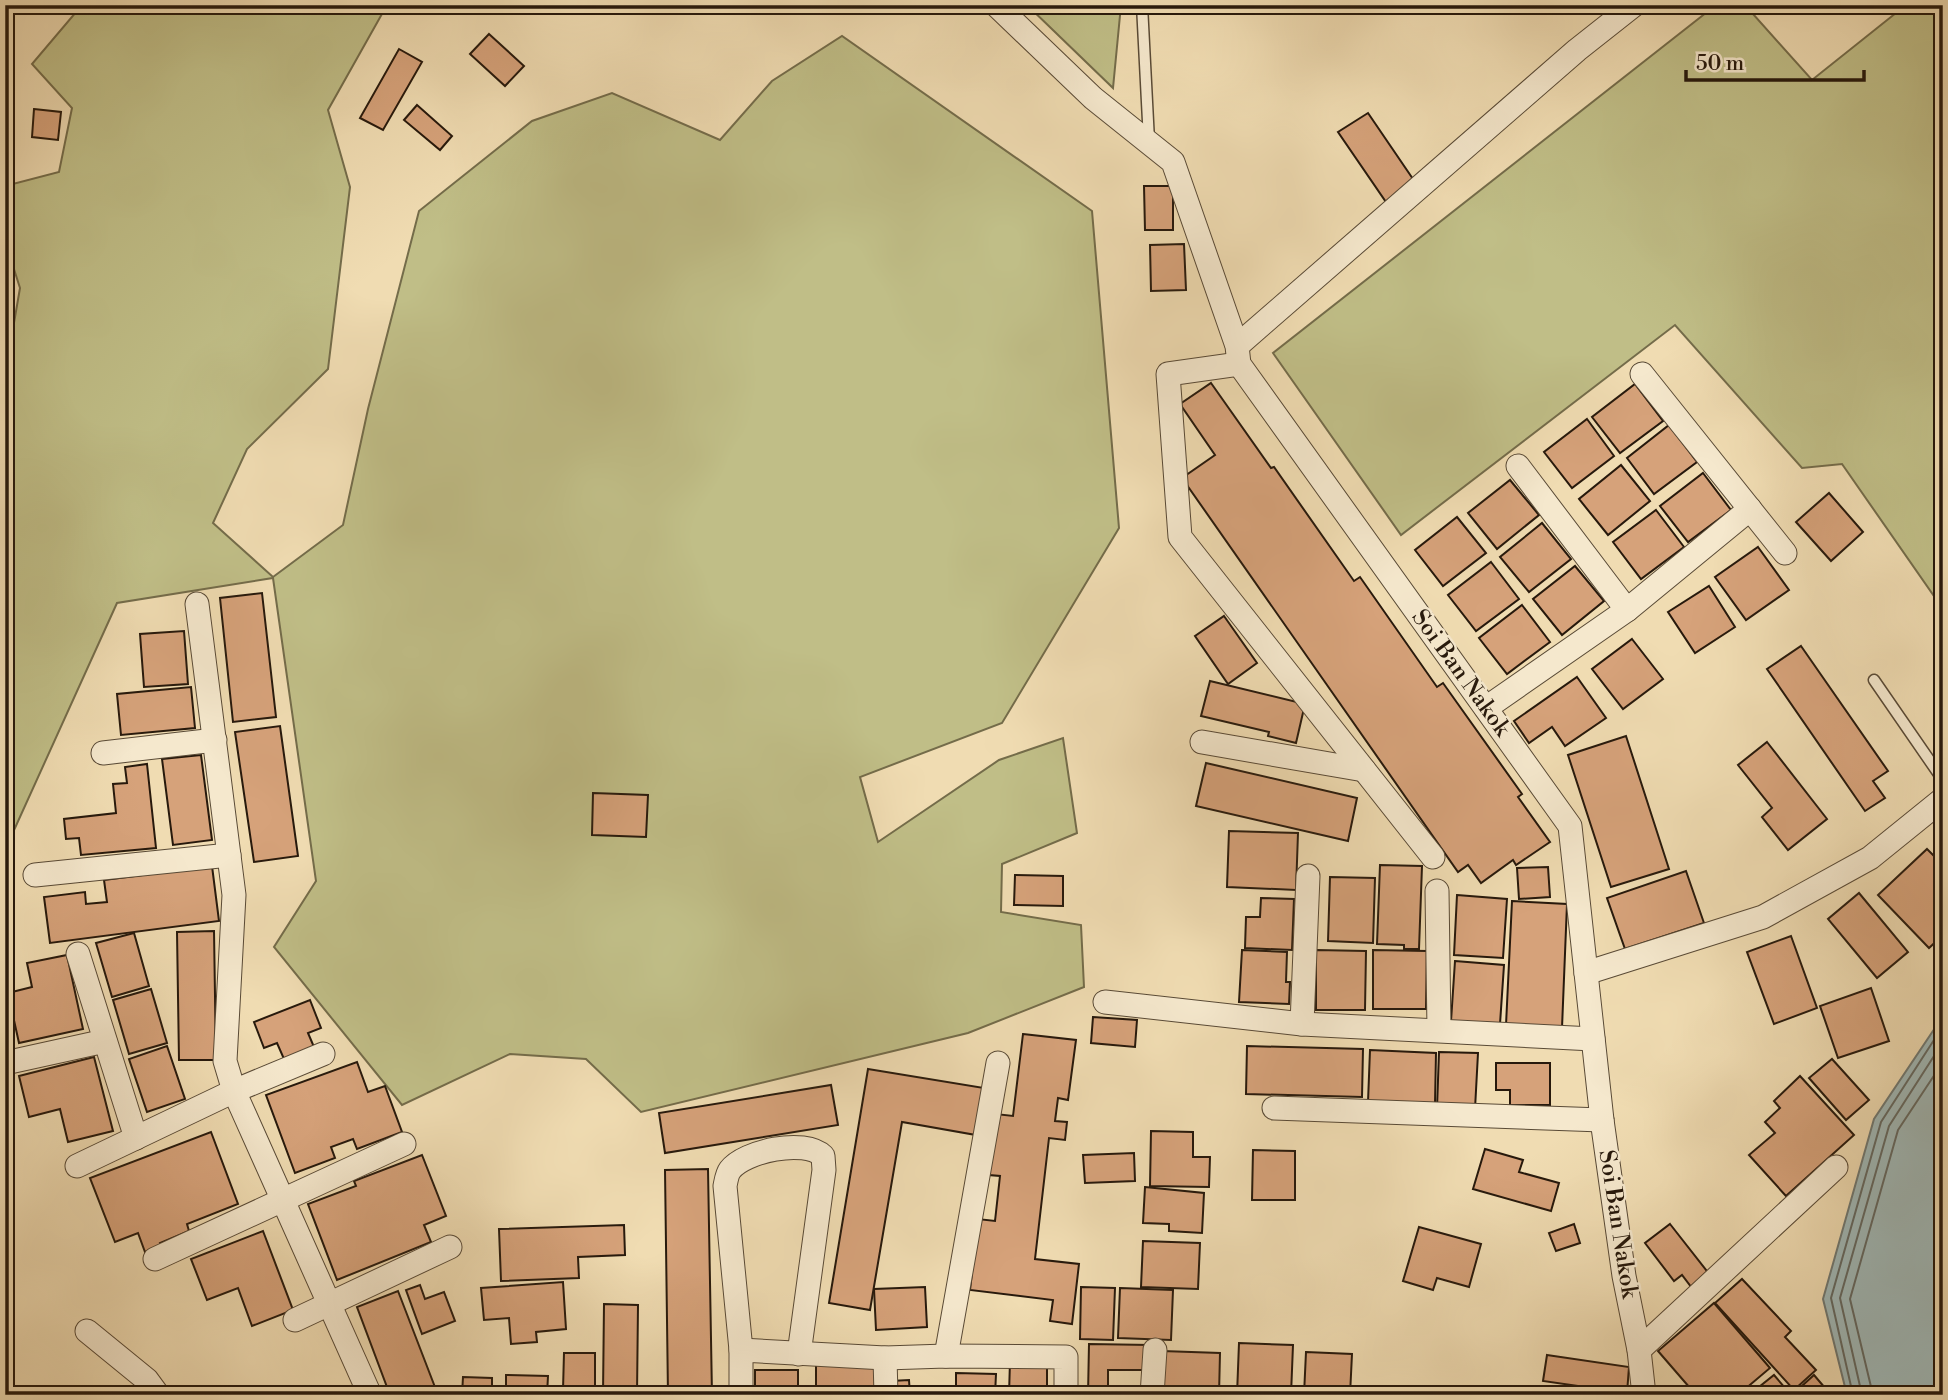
<svg xmlns="http://www.w3.org/2000/svg" width="1948" height="1400" viewBox="0 0 1948 1400" font-family="'Libre Bodoni',serif">
<rect width="100%" height="100%" fill="#f0dcb2"/>
<filter id="stains"><feTurbulence type="fractalNoise" baseFrequency=".00286" numOctaves="4"/><feColorMatrix values="0 0 0 0 .2 0 0 0 0 .09 0 0 0 0 .02 0 0 0 .5 -.17"/></filter>
<radialGradient id="worn" r=".72"><stop offset=".6" stop-color="#630" stop-opacity="0"/><stop offset="1" stop-color="#630" stop-opacity=".3"/></radialGradient>
<g fill="#c0be87" stroke="#746c4a" stroke-width="2">
<polygon points="82,5 387,5 328,110 350,187 328,369 247,449 213,523 273,577 343,525 368,409 419,211 532,121 612,93 720,140 772,81 842,36 1092,211 1119,528 1002,723 860,777 878,842 999,760 1063,738 1077,833 1002,864 1001,912 1081,925 1084,987 968,1033 641,1112 586,1059 510,1054 402,1105 274,947 316,881 273,578 117,603 5,850 5,375 20,288 5,241 5,186 59,172 72,108 32,64"/>
<polygon points="1027,5 1121,5 1113,88"/>
<polygon points="1716,5 1745,5 1812,80 1906,5 1943,5 1943,609 1842,464 1802,468 1675,325 1401,535 1273,353"/>
</g>
<polygon fill="#a0b9b8" stroke="#707973" stroke-width="2" points="1943,1016 1943,1395 1847,1395 1823,1299 1874,1119"/>
<g fill="none" stroke-linecap="round" stroke-linejoin="round">
<g stroke="#646962" stroke-width="2">
<polyline points="1853,1395 1831,1298 1881,1122 1943,1026"/>
<polyline points="1862,1395 1840,1298 1889,1126 1943,1042"/>
<polyline points="1873,1395 1850,1299 1898,1130 1943,1062"/>
</g>
</g>
<g fill="#d6a27a" stroke="#27190c" stroke-width="2">
<polygon points="489,34 524,66 505,86 470,54"/>
<polygon points="399,49 422,62 383,130 360,118"/>
<polygon points="417,105 452,136 440,150 404,120"/>
<polygon points="34,109 61,112 58,140 32,137"/>
<polygon points="1368,113 1415,182 1386,202 1338,132"/>
<polygon points="1144,186 1173,186 1173,230 1145,230"/>
<polygon points="1184,244 1186,290 1151,291 1150,245"/>
<polygon points="1211,383 1271,468 1274,467 1354,581 1360,577 1437,687 1443,683 1522,794 1518,797 1550,842 1516,865 1513,860 1481,883 1468,865 1458,872 1182,478 1215,455 1180,404"/>
<polygon points="1635,384 1663,421 1620,453 1592,417"/>
<polygon points="1587,419 1614,456 1572,488 1544,452"/>
<polygon points="1669,425 1697,462 1654,494 1627,458"/>
<polygon points="1621,465 1650,501 1608,535 1579,499"/>
<polygon points="1703,473 1731,510 1688,542 1660,506"/>
<polygon points="1510,480 1539,515 1497,549 1468,513"/>
<polygon points="1829,493 1863,532 1831,561 1796,522"/>
<polygon points="1656,510 1684,547 1641,579 1613,542"/>
<polygon points="1457,517 1486,553 1443,586 1415,550"/>
<polygon points="1542,523 1571,559 1529,592 1500,557"/>
<polygon points="1758,547 1789,590 1746,620 1715,577"/>
<polygon points="1491,562 1519,599 1476,631 1448,595"/>
<polygon points="1575,566 1604,601 1562,635 1533,599"/>
<polygon points="1709,586 1735,627 1695,653 1668,612"/>
<polygon points="262,593 276,717 233,722 220,598"/>
<polygon points="1522,605 1550,642 1507,674 1479,638"/>
<polygon points="1224,616 1257,663 1228,684 1195,636"/>
<polygon points="184,631 188,684 144,687 140,634"/>
<polygon points="1632,639 1663,679 1623,709 1592,669"/>
<polygon points="1801,646 1888,771 1873,781 1885,798 1865,811 1767,669"/>
<polygon points="1577,677 1606,718 1565,746 1552,727 1529,743 1514,721"/>
<polygon points="1210,681 1305,704 1296,743 1268,736 1269,732 1201,716"/>
<polygon points="191,687 195,728 121,735 117,694"/>
<polygon points="280,726 298,856 254,862 235,732"/>
<polygon points="1626,736 1669,869 1611,887 1568,755"/>
<polygon points="1767,742 1827,819 1788,850 1762,817 1772,808 1738,765"/>
<polygon points="201,755 212,840 173,845 162,759"/>
<polygon points="1206,763 1357,798 1348,841 1196,806"/>
<polygon points="147,764 156,848 81,855 79,838 66,839 64,819 116,813 113,784 127,783 125,767"/>
<polygon points="593,793 648,795 646,837 592,835"/>
<polygon points="1229,831 1298,833 1296,890 1227,887"/>
<polygon points="1927,849 1943,865 1943,935 1929,948 1878,895"/>
<polygon points="1380,865 1422,866 1419,949 1404,949 1404,945 1377,944"/>
<polygon points="212,866 219,921 50,943 44,897 85,892 86,904 107,902 104,880"/>
<polygon points="1548,867 1550,897 1519,899 1517,868"/>
<polygon points="1686,871 1704,923 1625,949 1607,898"/>
<polygon points="1015,875 1063,876 1063,906 1014,905"/>
<polygon points="1330,877 1375,878 1373,943 1328,941"/>
<polygon points="1859,893 1908,952 1877,978 1828,919"/>
<polygon points="1457,895 1507,899 1503,958 1454,955"/>
<polygon points="1261,898 1294,899 1292,950 1245,948 1246,917 1260,917"/>
<polygon points="1512,901 1567,904 1562,1028 1506,1025"/>
<polygon points="214,931 216,1060 179,1060 177,932"/>
<polygon points="134,933 149,986 112,997 96,943"/>
<polygon points="1791,936 1817,1008 1774,1024 1747,952"/>
<polygon points="1242,950 1287,952 1286,982 1290,982 1289,1004 1239,1002"/>
<polygon points="1316,950 1366,951 1365,1010 1316,1010"/>
<polygon points="1373,950 1427,951 1426,1009 1373,1009"/>
<polygon points="67,955 83,1029 19,1043 8,993 32,987 27,963"/>
<polygon points="1455,961 1504,965 1500,1024 1451,1021"/>
<polygon points="1871,988 1889,1041 1838,1058 1820,1006"/>
<polygon points="151,989 167,1043 129,1054 113,1000"/>
<polygon points="310,1000 321,1028 308,1033 314,1047 284,1059 277,1043 264,1048 254,1022"/>
<polygon points="1093,1017 1137,1020 1135,1047 1091,1043"/>
<polygon points="1023,1034 1076,1040 1068,1100 1058,1098 1055,1121 1067,1122 1065,1140 1049,1138 1035,1259 1079,1264 1072,1324 1050,1321 1053,1300 970,1290 978,1219 995,1221 1000,1176 989,1175 996,1114 1013,1116"/>
<polygon points="167,1046 185,1099 147,1112 129,1059"/>
<polygon points="1247,1046 1363,1049 1362,1097 1246,1094"/>
<polygon points="1370,1050 1436,1053 1435,1104 1368,1102"/>
<polygon points="1439,1052 1478,1053 1475,1109 1437,1108"/>
<polygon points="94,1057 113,1131 68,1142 60,1109 29,1117 19,1076"/>
<polygon points="1832,1059 1869,1100 1846,1120 1809,1078"/>
<polygon points="357,1062 368,1092 385,1086 402,1132 357,1149 353,1139 331,1147 335,1158 295,1173 266,1095"/>
<polygon points="1496,1063 1550,1063 1550,1105 1510,1105 1510,1090 1496,1090"/>
<polygon points="868,1069 984,1088 976,1135 902,1122 870,1310 829,1303"/>
<polygon points="1800,1076 1854,1135 1786,1196 1749,1155 1775,1133 1765,1122 1780,1108 1774,1101"/>
<polygon points="831,1085 838,1125 665,1153 659,1113"/>
<polygon points="1151,1131 1193,1132 1193,1157 1210,1157 1209,1187 1150,1186"/>
<polygon points="211,1132 238,1204 187,1224 189,1231 160,1243 161,1246 145,1252 138,1233 115,1242 90,1178"/>
<polygon points="1485,1149 1523,1160 1519,1172 1559,1183 1551,1211 1473,1189"/>
<polygon points="1253,1150 1295,1151 1295,1200 1252,1200"/>
<polygon points="1134,1153 1135,1181 1085,1183 1083,1155"/>
<polygon points="422,1155 446,1216 424,1225 431,1242 337,1280 308,1204 356,1186 354,1181"/>
<polygon points="708,1169 712,1395 668,1395 665,1170"/>
<polygon points="1145,1187 1204,1193 1202,1233 1169,1231 1169,1224 1143,1223"/>
<polygon points="1574,1224 1580,1243 1556,1251 1549,1233"/>
<polygon points="1670,1224 1710,1275 1692,1288 1682,1275 1674,1281 1645,1243"/>
<polygon points="624,1225 625,1255 578,1257 579,1278 501,1281 499,1229"/>
<polygon points="1419,1227 1481,1244 1469,1287 1437,1278 1433,1290 1403,1281"/>
<polygon points="263,1231 293,1310 252,1326 238,1288 207,1300 191,1259"/>
<polygon points="1143,1241 1200,1243 1198,1289 1141,1287"/>
<polygon points="1742,1279 1791,1331 1785,1337 1816,1370 1794,1390 1715,1303"/>
<polygon points="563,1282 566,1329 536,1332 537,1342 511,1344 509,1318 484,1320 481,1288"/>
<polygon points="420,1285 425,1299 444,1292 455,1321 422,1334 406,1290"/>
<polygon points="925,1287 927,1327 876,1330 874,1289"/>
<polygon points="1081,1287 1115,1288 1113,1340 1080,1339"/>
<polygon points="1120,1288 1173,1290 1171,1340 1118,1338"/>
<polygon points="398,1291 438,1395 390,1395 357,1307"/>
<polygon points="1714,1303 1770,1368 1738,1395 1682,1395 1690,1388 1658,1351"/>
<polygon points="604,1304 638,1305 637,1395 603,1395"/>
<polygon points="1239,1343 1293,1345 1291,1395 1237,1395"/>
<polygon points="1089,1344 1150,1345 1149,1370 1108,1370 1108,1395 1088,1395"/>
<polygon points="1162,1351 1220,1353 1219,1395 1161,1395"/>
<polygon points="1306,1352 1352,1354 1350,1395 1304,1395"/>
<polygon points="564,1353 595,1353 595,1390 563,1390"/>
<polygon points="1547,1355 1629,1367 1627,1393 1543,1381"/>
<polygon points="1010,1361 1047,1362 1047,1395 1009,1395"/>
<polygon points="878,1363 879,1395 816,1395 816,1364"/>
<rect x="755" y="1370" width="43" height="25"/>
<polygon points="956,1373 996,1374 995,1395 956,1395"/>
<polygon points="506,1375 548,1376 547,1395 506,1395"/>
<polygon points="1774,1375 1791,1395 1749,1395"/>
<polygon points="1814,1375 1831,1395 1794,1395 1793,1394"/>
<polygon points="463,1377 492,1378 492,1395 462,1395"/>
<polygon points="909,1380 910,1395 891,1395 891,1381"/>
</g>
<g fill="none" stroke-linecap="round" stroke-linejoin="round">
<defs>
<g id="lane">
<polyline points="1142,5 1149,141"/>
<polyline points="1874,680 1943,780"/>
</g>
<g id="street">
<polyline points="996,5 1093,98 1173,162 1237,346 1239,364 1570,826 1602,1120 1624,1276 1639,1350 1644,1395"/>
<polyline points="1237,346 1577,50 1634,5"/>
<polyline points="1239,364 1168,374 1180,537 1433,857"/>
<polyline points="1642,374 1785,553"/>
<polyline points="1518,466 1627,610"/>
<polyline points="197,604 234,895 225,1061 234,1091 370,1395"/>
<polyline points="1486,708 1627,610 1750,509"/>
<polyline points="1202,742 1364,770"/>
<polyline points="103,753 215,740"/>
<polyline points="35,875 229,855"/>
<polyline points="1437,891 1439,1030"/>
<polyline points="78,954 136,1138"/>
<polyline points="1586,973 1763,917 1870,858 1943,799"/>
<polyline points="1105,1002 1302,1024 1593,1039"/>
<polyline points="1302,1024 1308,876"/>
<polyline points="5,1063 105,1041"/>
<polyline points="1274,1108 1602,1120"/>
<polyline points="77,1166 234,1091 323,1054"/>
<polyline points="155,1259 404,1144"/>
<polyline points="295,1320 450,1247"/>
<polyline points="87,1331 147,1380 158,1395"/>
<path d="M741,1350L725,1186C726,1181 727,1174 730,1170C744,1151 805,1138 823,1156L824,1170L799,1354"/>
<polyline points="1639,1350 1836,1167"/>
<polyline points="946,1356 998,1063"/>
<polyline points="885,1358 886,1395"/>
<polyline points="741,1395 741,1350 885,1358 946,1356 1066,1357 1066,1395"/>
<polyline points="1152,1395 1155,1350"/>
</g>
</defs>
<use href="#lane" stroke="#594a36" stroke-width="13"/>
<use href="#street" stroke="#594a36" stroke-width="25"/>
<use href="#lane" stroke="#f5e8cd" stroke-width="10"/>
<use href="#street" stroke="#f5e8cd" stroke-width="23"/>
</g>
<g text-anchor="middle" dominant-baseline="central" stroke-width="5" stroke-linejoin="round" paint-order="stroke">
<g font-size="23" fill="#27190c" stroke="#f5e8cd">
<text transform="translate(1461 673) rotate(54)">Soi Ban Nakok</text>
<text transform="translate(1618 1224) rotate(81)">Soi Ban Nakok</text>
</g>
</g>
<rect width="1948" height="1400" fill="none" stroke="#f0dcb2" stroke-width="28"/>
<rect x="7" y="7" width="1934" height="1386" fill="none" stroke="#27190c" stroke-width="3.5"/>
<rect x="14" y="14" width="1920" height="1372" fill="none" stroke="#27190c" stroke-width="2"/>
<path d="M1686 70v10h178v-10" fill="none" stroke="#27190c" stroke-width="3.5"/>
<text x="1696" y="70" font-size="21" fill="#27190c" stroke="#f5e8cd" stroke-width="5" paint-order="stroke">50 m</text>
<rect width="100%" height="100%" filter="url(#stains)"/>
<rect width="100%" height="100%" fill="url(#worn)"/>
</svg>
